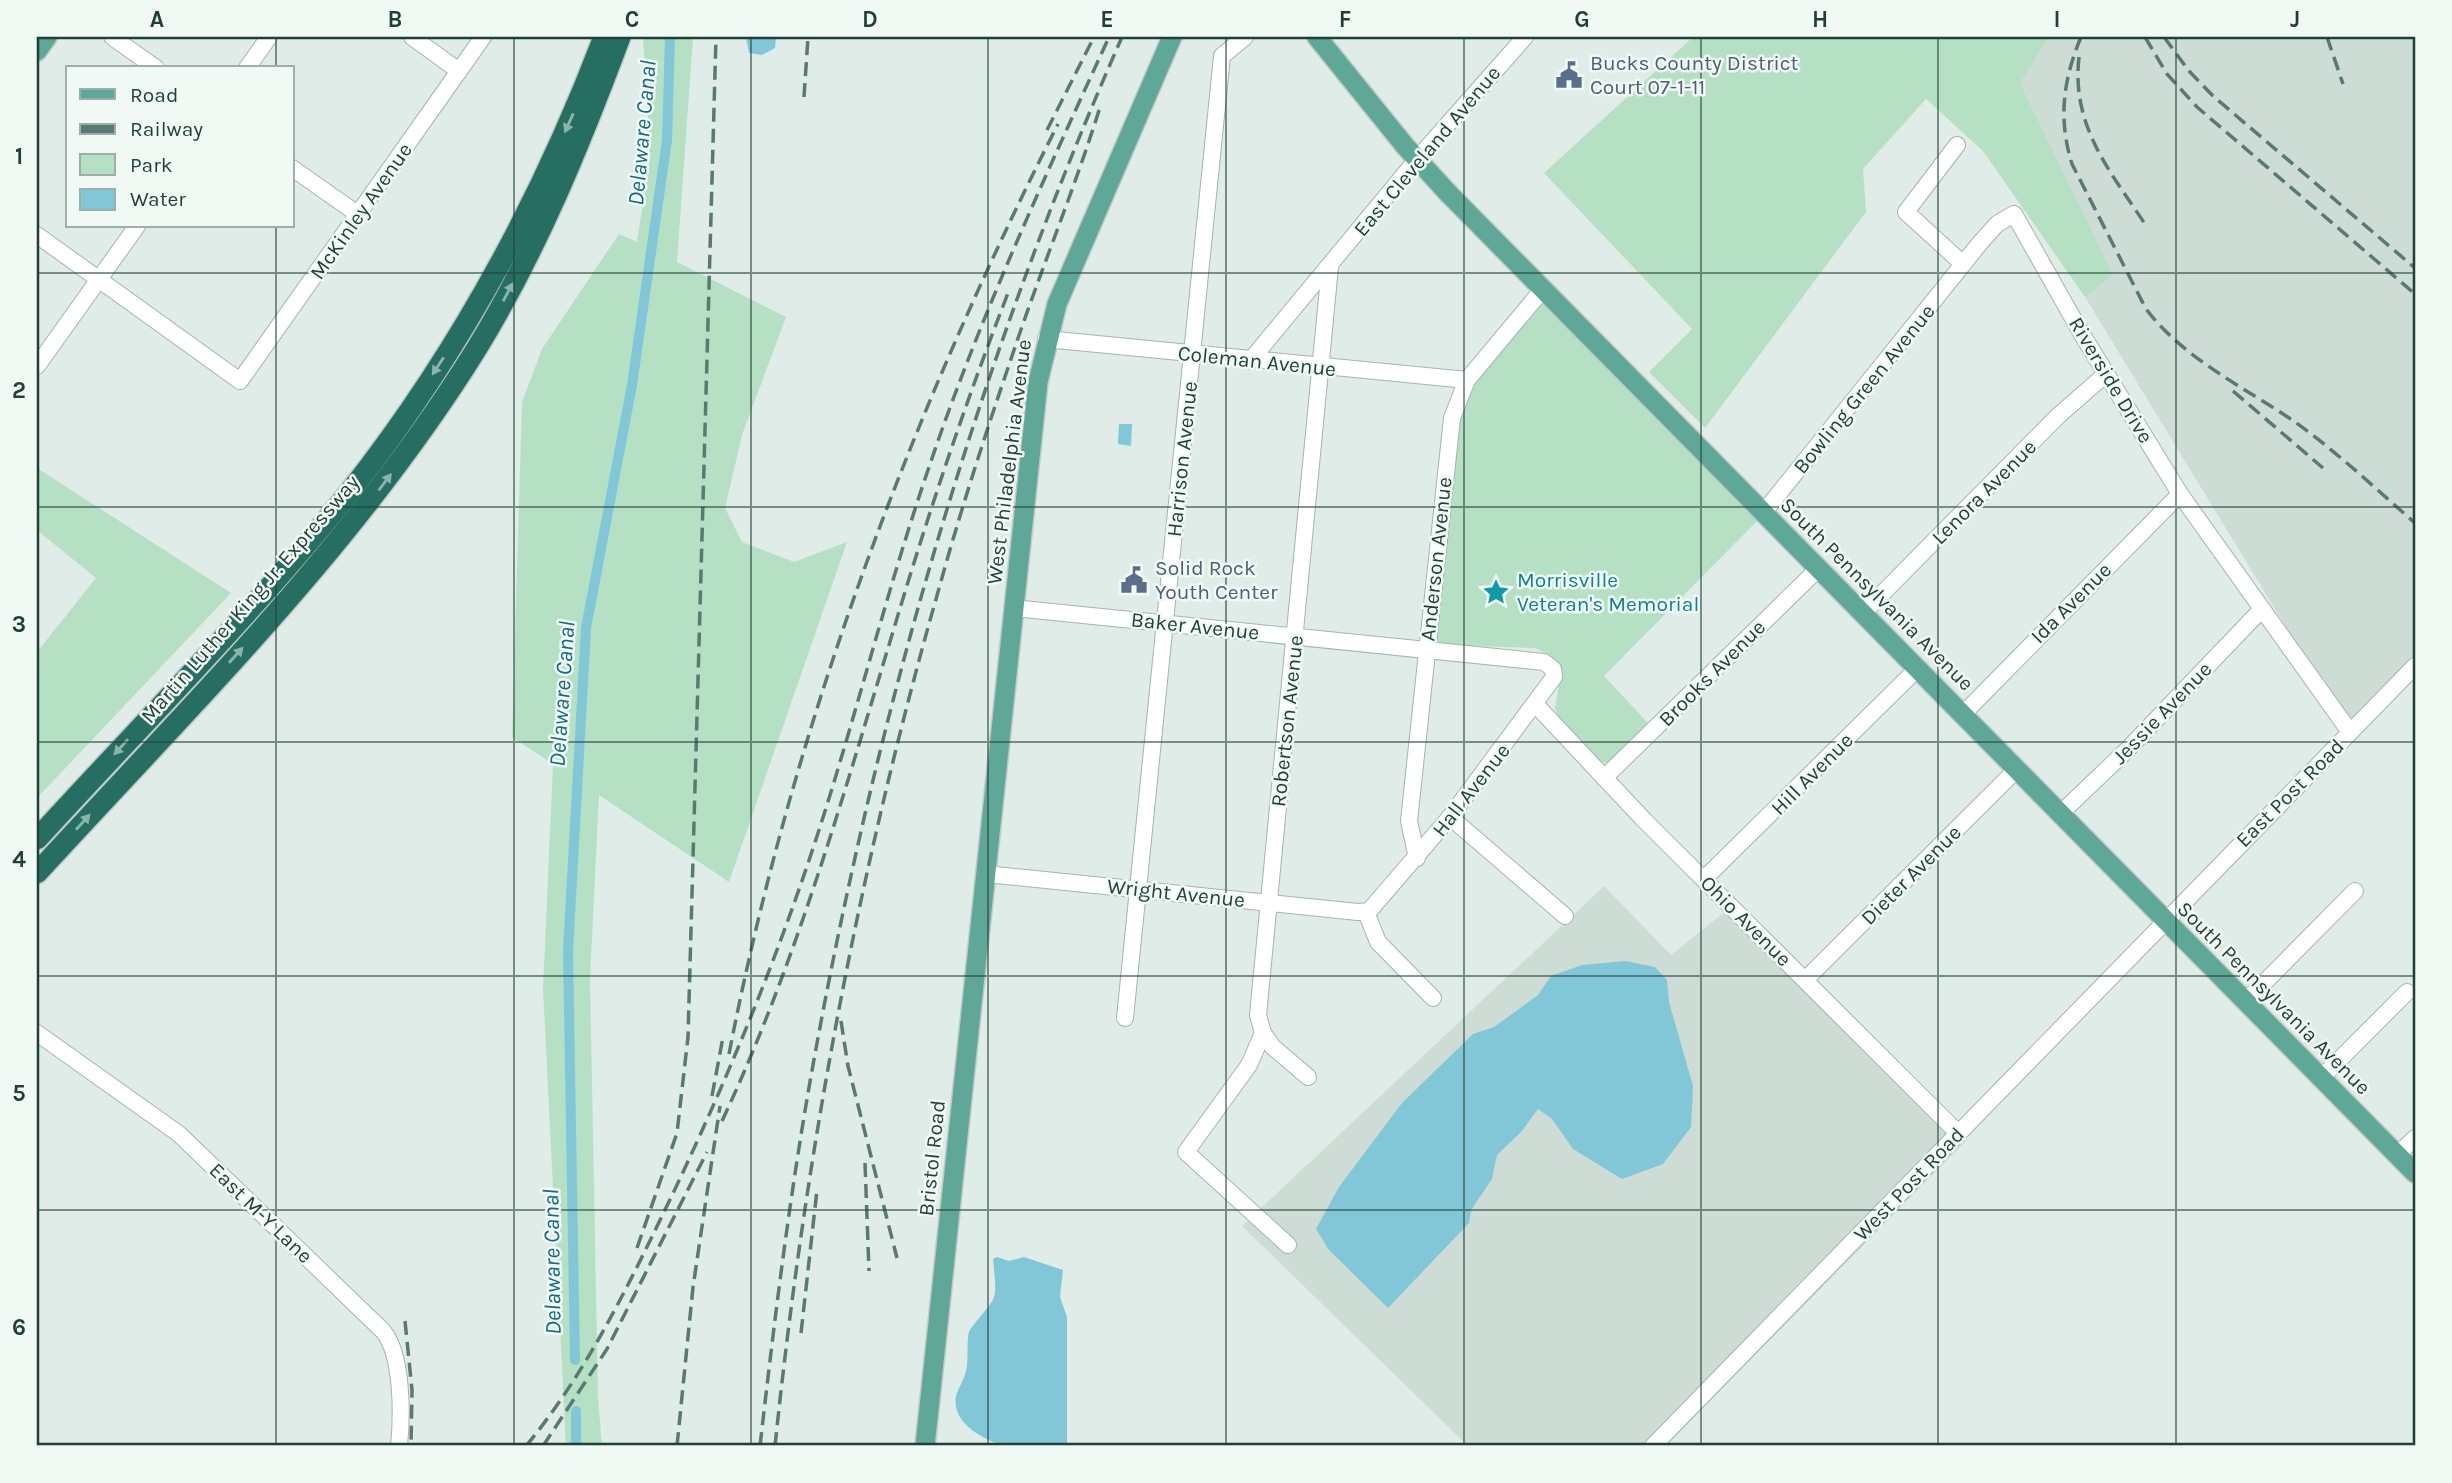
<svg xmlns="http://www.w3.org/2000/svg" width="2452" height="1483" viewBox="0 0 2452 1483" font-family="Karla,sans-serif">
<rect width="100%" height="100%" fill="#e0ece7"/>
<g fill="#cedcd6">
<polygon points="2050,37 2415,37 2415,666 2350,732 2085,297 2112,275 2020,83"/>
<polygon points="1604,886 1671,955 1732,906 1966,1141 1666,1446 1468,1446 1242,1226"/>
</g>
<g fill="#b6e0c3">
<polygon points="643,37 693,37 677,262 786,317 742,435 725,508 742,542 794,562 847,542 729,882 599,795 590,978 598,1398 602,1446 566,1446 543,989 553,764 512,737 522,402 542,349 619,234 637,242 650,158"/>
<polygon points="1693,37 2050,37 2020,83 2113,275 2085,297 1983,151 1926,99 1863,169 1866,212 1705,428 1649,372 1692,329 1544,173"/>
<polygon points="1543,300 1758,520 1604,676 1649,724 1608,763 1599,762 1559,721 1555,708 1561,672 1548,654 1535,648 1444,645 1437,641 1435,635 1456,427 1474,379"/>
<polygon points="37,468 231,593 37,798 37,652 96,578 37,530"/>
</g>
<g fill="#82c7d8">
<polygon points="746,37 776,37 775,48 762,55 749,53"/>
<polygon points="1119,424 1132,424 1131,446 1118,444"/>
<polygon points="1625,961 1655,967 1667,980 1669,1002 1693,1086 1691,1127 1663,1164 1622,1179 1573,1149 1552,1119 1538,1109 1522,1131 1497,1155 1492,1179 1471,1210 1469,1223 1388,1308 1329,1250 1316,1229 1339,1187 1402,1103 1473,1034 1494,1027 1538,995 1551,976 1582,965"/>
<path d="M997,1257L1009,1261L1024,1257L1063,1270L1060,1297L1067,1317V1446C1052,1446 1017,1451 1003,1446C983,1439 951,1423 956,1396C958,1388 964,1380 966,1371C969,1361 966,1334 970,1330C996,1294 998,1308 993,1259Z"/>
</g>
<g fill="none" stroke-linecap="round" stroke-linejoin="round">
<g stroke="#82c7d8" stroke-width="10">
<polyline points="575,1360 568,951 586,628 632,385 667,140 670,37"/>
<polyline points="576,1411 576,1446"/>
</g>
<defs>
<g id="minor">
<polyline points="112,37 156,68"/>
<polyline points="412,37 459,71"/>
<polyline points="247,68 269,37"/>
<polyline points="1957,145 1906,212 1963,264"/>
<polyline points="292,168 359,215"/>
<polyline points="37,235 240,381 483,37"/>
<polyline points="1046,339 1467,380"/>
<polyline points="1250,361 1418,158 1525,37"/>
<polyline points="37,366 137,226"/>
<polyline points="1764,512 1980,243 1997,224 2014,214 2083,336 2180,494 2350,732"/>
<polyline points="1863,613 2058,416 2106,374"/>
<polyline points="1536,705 1644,820 1958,1133"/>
<polyline points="1963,714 2180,494"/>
<polyline points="1604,778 1819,568"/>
<polyline points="2060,814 2127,750 2262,609"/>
<polyline points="1450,817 1565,916"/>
<polyline points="1417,858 1409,821 1452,418 1467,380 1543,289"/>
<polyline points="986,874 1358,912 1369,911 1450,817 1554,677 1553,669 1544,662 1014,608"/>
<polyline points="1704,879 1918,668"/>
<polyline points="1366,912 1378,942 1433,998"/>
<polyline points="1805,980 2017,769"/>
<polyline points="2245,1002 2355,891"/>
<polyline points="1125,1018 1222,56 1245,37"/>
<path d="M37,1033L179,1134L383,1331C403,1355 402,1416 399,1446"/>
<polyline points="1263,1033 1273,1047 1308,1077"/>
<polyline points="2321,1078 2407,992"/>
<polyline points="2397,1155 2415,1138"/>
<polyline points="1288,1245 1186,1152 1249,1065 1263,1033 1258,1015 1330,267"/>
<polyline points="1653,1446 2415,666"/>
</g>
<g id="major">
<polyline points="1317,37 1405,146 1448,193 2415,1173"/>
<polyline points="37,51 47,37"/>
<polyline points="925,1446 1038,382 1057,304 1172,37"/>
</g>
<g id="highway">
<path d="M37,839C141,725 253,613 349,493C457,356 542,200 604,37"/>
<path d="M37,873C191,705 356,543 477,348C537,250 580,144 620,37"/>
</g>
</defs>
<use href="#minor" stroke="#a2b5af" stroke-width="18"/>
<use href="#major" stroke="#c0c9c7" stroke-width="22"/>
<use href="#highway" stroke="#c0c9c7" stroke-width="24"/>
<use href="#minor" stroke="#fff" stroke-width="16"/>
<use href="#major" stroke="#5fa797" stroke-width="19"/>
<use href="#highway" stroke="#276e62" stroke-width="21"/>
<g stroke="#597a73" stroke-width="3.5" stroke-dasharray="14 7" stroke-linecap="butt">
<path d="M2081,37C2063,80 2058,119 2072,164L2146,309C2184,359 2244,387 2295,422C2337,452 2376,489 2415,523"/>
<polyline points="2145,37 2167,74 2197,107 2415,294"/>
<polyline points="2164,37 2189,71 2213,96 2415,268"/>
<polyline points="2327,37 2343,84"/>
<path d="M2079,57C2071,126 2110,171 2145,224"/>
<polyline points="804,97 808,37"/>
<polyline points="1047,130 1094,37"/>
<polyline points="2233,391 2323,468"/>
<polyline points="841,1021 848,1066 897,1258"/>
<path d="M729,1054C792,729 909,418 1058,124"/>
<polyline points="712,1096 723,1037"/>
<path d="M722,1121C797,961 844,793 895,625C929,511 967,398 1010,288"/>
<polyline points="865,1163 869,1271"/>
<polyline points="637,1248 677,1133 688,1037 716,37"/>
<polyline points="405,1321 412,1390 411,1446"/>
<polyline points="801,1333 817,1190"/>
<path d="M526,1446C589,1370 633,1276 676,1187C734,1064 785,939 826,808C861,696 890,581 928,470C978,321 1044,179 1109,37"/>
<polyline points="543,1446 607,1349 707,1152"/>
<polyline points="677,1446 693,1287 720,1106"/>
<path d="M760,1446C775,1315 791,1184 815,1054C879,705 979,361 1122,37"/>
<path d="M775,1446C805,1157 858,872 938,592C960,512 986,432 1013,353C1041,269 1075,188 1101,104"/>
</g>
</g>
<defs><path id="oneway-solid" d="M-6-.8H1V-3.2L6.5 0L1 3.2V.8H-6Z" transform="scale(1.75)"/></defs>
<g fill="#8cb4ac">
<use href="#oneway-solid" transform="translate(569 123) rotate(114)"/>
<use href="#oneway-solid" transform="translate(508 292) rotate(-62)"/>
<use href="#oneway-solid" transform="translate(438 366) rotate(123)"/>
<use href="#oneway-solid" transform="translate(385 482) rotate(-53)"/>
<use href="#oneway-solid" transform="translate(236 655) rotate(-48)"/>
<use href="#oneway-solid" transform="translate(121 747) rotate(132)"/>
<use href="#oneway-solid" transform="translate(83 822) rotate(-48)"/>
</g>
<path fill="none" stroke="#1f3f37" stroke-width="2" stroke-opacity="0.55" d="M276,37V68M514,37V1446M751,37V1446M988,37V1446M1226,37V1446M1464,37V1446M1701,37V1446M1938,37V1446M2176,37V1446M276,226V1446M37,273H2415M37,507H2415M37,742H2415M37,976H2415M37,1210H2415"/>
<defs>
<symbol id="civic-bare" viewBox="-9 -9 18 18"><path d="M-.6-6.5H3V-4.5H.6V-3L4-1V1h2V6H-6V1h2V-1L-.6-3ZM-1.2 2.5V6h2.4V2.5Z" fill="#5c6f8a" stroke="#f1f9f5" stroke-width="2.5" paint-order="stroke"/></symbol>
<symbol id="sight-bare" viewBox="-9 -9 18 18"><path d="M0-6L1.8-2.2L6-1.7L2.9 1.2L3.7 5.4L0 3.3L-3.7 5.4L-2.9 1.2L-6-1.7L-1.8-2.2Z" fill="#0f9aa8" stroke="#f1f9f5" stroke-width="2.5" paint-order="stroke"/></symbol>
</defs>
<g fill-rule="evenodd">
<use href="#civic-bare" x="1550" y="56" width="38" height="38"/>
<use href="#civic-bare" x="1115" y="561" width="38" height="38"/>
<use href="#sight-bare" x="1477" y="573" width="38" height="38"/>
</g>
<g text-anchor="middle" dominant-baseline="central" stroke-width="5" stroke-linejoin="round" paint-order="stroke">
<g font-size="21" fill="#4e5e75" stroke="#f1f9f5" text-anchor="start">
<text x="1590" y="63">Bucks County District<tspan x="1590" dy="24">Court 07-1-11</tspan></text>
<text x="1155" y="568">Solid Rock<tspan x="1155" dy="24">Youth Center</tspan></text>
</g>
<g font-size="21" fill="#1f3f37" stroke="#f1f9f5">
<text transform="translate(1427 151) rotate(-50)">East Cleveland Avenue</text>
<text transform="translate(361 211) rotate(-55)">McKinley Avenue</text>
<text transform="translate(1257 361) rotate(6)">Coleman Avenue</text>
<text transform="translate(2111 380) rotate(59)">Riverside Drive</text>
<text transform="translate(1864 389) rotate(-51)">Bowling Green Avenue</text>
<text transform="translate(1182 459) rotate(-84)">Harrison Avenue</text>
<text transform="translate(1009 462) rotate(-83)">West Philadelphia Avenue</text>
<text transform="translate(1984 492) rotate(-45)">Lenora Avenue</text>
<text transform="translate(1436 559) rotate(-84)">Anderson Avenue</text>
<text transform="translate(1877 594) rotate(45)">South Pennsylvania Avenue</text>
<text transform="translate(250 599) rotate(-49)">Martin Luther King Jr. Expressway</text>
<text transform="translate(2071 603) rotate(-45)">Ida Avenue</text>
<text transform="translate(1195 626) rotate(6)">Baker Avenue</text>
<text transform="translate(1712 673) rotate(-45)">Brooks Avenue</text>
<text transform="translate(2162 713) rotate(-46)">Jessie Avenue</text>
<text transform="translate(1287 721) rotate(-84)">Robertson Avenue</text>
<text transform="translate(1812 774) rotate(-45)">Hill Avenue</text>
<text transform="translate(1471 790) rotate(-52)">Hall Avenue</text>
<text transform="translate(2290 793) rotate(-45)">East Post Road</text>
<text transform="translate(1911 875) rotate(-45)">Dieter Avenue</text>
<text transform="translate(1176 893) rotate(6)">Wright Avenue</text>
<text transform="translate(1746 921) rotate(45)">Ohio Avenue</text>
<text transform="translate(2274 998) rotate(45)">South Pennsylvania Avenue</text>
<text transform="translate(932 1158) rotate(-84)">Bristol Road</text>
<text transform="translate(1909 1184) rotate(-46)">West Post Road</text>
<text transform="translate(261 1213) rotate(44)">East M-Y Lane</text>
</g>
<g font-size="21" fill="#0d838f" stroke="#f1f9f5" text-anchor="start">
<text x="1517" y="580">Morrisville<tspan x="1517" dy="24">Veteran's Memorial</tspan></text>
</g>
<g font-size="23" font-style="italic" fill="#136a81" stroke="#f1f9f5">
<text transform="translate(642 133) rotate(-85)">Delaware Canal</text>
<text transform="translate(562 694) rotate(-86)">Delaware Canal</text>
<text transform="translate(552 1262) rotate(-91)">Delaware Canal</text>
</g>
</g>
<rect width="2452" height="1483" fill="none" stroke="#f1f9f5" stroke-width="77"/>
<rect x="66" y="66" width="228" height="161" fill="#f1f9f5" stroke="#9dafa9" stroke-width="2"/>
<rect x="80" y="89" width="35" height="10" fill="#5fa797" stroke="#9dafa9" stroke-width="2"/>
<text x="130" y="102" font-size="21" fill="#1f3f37">Road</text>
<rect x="80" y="124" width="35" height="10" fill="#597a73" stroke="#9dafa9" stroke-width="2"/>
<text x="130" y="136" font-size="21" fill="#1f3f37">Railway</text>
<rect x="80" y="154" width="35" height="21" fill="#b6e0c3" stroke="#9dafa9" stroke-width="2"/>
<text x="130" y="172" font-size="21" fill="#1f3f37">Park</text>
<rect x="80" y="189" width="35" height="21" fill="#82c7d8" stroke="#9dafa9" stroke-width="2"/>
<text x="130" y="206" font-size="21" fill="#1f3f37">Water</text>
<rect x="38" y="38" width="2376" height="1406" fill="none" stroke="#1f3f37" stroke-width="2.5"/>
<g font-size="23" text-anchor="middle" font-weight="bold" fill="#1f3f37">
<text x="157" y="27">A</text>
<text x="395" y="27">B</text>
<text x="632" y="27">C</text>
<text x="870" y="27">D</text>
<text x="1107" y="27">E</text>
<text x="1345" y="27">F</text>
<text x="1582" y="27">G</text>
<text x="1820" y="27">H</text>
<text x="2057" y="27">I</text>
<text x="2295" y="27">J</text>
<text x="19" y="164">1</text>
<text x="19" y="398">2</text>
<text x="19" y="632">3</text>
<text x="19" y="867">4</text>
<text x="19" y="1101">5</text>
<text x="19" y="1335">6</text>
</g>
</svg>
